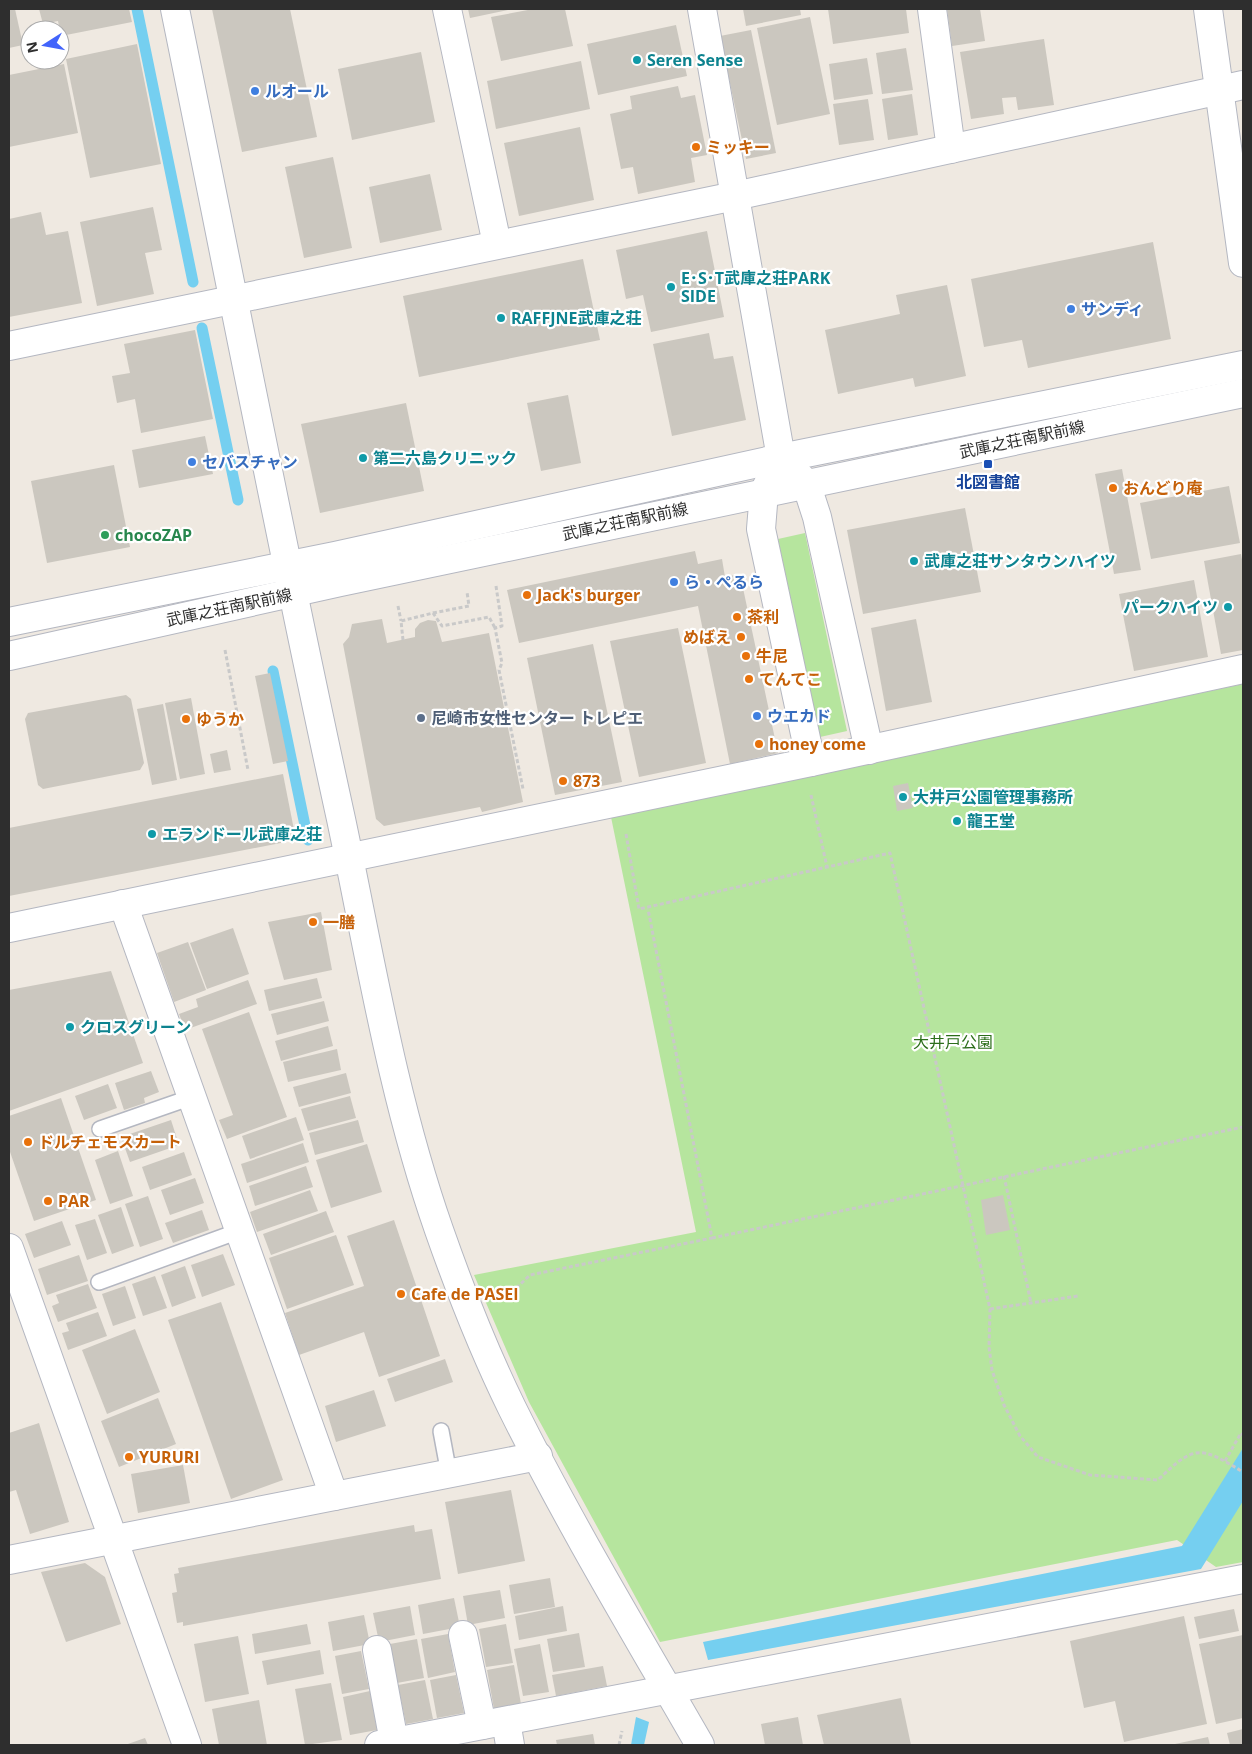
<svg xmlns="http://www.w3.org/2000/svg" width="1252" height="1754" viewBox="0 0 1252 1754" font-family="'Open Sans','Noto Sans JP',sans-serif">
<rect width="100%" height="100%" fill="#efe9e1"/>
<g fill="#b6e59e">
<polygon points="805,533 847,731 820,737 778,539"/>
<polygon points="1243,684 1243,1562 1216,1567 1177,1540 660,1642 529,1402 474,1275 696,1232 611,817"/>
</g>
<g fill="#75cff0">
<polygon points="1243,1448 1243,1501 1201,1569 708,1660 703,1642 1182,1546"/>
<polygon points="636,1717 649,1722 644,1745 631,1745"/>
</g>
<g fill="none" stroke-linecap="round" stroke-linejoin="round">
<g stroke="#75cff0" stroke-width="11">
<polyline points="137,9 193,282"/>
<polyline points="202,328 238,500"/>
<polyline points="273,671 308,840"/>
</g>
</g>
<g fill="#cbc7bf">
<polygon points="9,9 15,9 23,45 9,48"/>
<polygon points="39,9 129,9 132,22 61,36 58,21 43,24"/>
<polygon points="212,9 290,9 317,137 242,152"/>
<polygon points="468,9 508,9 508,10 470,18"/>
<polygon points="533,9 565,9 573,46 501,61 491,17"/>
<polygon points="743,9 800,9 801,15 746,26"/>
<polygon points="828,9 906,9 909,33 833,44"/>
<polygon points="947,9 980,9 985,41 952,46"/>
<polygon points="810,17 830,114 777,125 757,28"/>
<polygon points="676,25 687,76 598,95 587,44"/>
<polygon points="751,30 776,153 746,159 720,36"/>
<polygon points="1044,39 1054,105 1018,110 1016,97 1002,98 1004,114 971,119 960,52"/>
<polygon points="137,44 161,164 90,178 66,59"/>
<polygon points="906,48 913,90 882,94 876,53"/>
<polygon points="421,52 435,122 352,140 338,69"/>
<polygon points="867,58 873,94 834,100 829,64"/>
<polygon points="581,61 590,109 496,129 487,81"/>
<polygon points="64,64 78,133 9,147 9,75"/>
<polygon points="678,86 681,98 695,95 707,155 691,158 695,182 638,194 633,167 621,169 610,114 632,109 630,96"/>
<polygon points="912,94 918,135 888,140 882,99"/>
<polygon points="868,99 874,140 839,145 833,104"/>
<polygon points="580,127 594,200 519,216 504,143"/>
<polygon points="333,157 352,248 304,258 285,167"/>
<polygon points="430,174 442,230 380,243 369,187"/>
<polygon points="153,207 162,250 145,253 154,294 97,306 80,222"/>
<polygon points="41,212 46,235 68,231 82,303 9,317 9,219"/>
<polygon points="707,231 724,317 651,332 643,295 626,299 616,250"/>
<polygon points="1153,242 1171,339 1028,368 1022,340 984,347 971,279"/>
<polygon points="583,259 600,340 419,377 403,296"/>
<polygon points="947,285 966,376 915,387 913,378 838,394 825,330 900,314 896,295"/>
<polygon points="195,330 213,419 141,433 135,399 117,403 112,376 130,373 124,344"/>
<polygon points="709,333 714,359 733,356 746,420 672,436 653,344"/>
<polygon points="568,395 581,463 541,471 527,403"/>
<polygon points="406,403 424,491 320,513 301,424"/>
<polygon points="205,436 213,474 139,488 132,450"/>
<polygon points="114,465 130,547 47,563 31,481"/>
<polygon points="1122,469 1141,570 1114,574 1095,474"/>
<polygon points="1229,486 1240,543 1151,559 1140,503"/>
<polygon points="965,508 981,592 863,614 847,530"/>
<polygon points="695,551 698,564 722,559 725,577 740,574 778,753 730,764 698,606 519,643 507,590"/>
<polygon points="1241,554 1243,565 1243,650 1221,654 1204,561"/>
<polygon points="1194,580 1208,657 1134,671 1119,594"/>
<polygon points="382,619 387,643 415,637 415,629 420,623 428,620 436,621 442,642 489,633 523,802 482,812 480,807 384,826 376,819 343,644 349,637 352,624"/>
<polygon points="916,619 932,702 886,711 871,628"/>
<polygon points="678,628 706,763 639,777 610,641"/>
<polygon points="593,644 622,782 555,795 527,658"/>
<polygon points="270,673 288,761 273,764 255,676"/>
<polygon points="126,695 131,699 144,763 140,770 43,789 38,785 25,719 28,713"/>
<polygon points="191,698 205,774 180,779 165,703"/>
<polygon points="163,704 177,780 152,785 137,709"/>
<polygon points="227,750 231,770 214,773 210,754"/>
<polygon points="283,774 296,840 9,896 9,828"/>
<polygon points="908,783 913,808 897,811 893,786"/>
<polygon points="321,912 332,970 284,980 268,922"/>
<polygon points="233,928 249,974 207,989 190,943"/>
<polygon points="188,942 206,990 174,1002 157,953"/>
<polygon points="111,971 143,1063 9,1111 9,990"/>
<polygon points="317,978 322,998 269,1011 264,990"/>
<polygon points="248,980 257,1004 185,1030 179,1014 198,1007 196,999"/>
<polygon points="324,1001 329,1021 277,1035 271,1014"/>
<polygon points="249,1012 287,1117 227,1139 219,1120 233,1115 202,1029"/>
<polygon points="328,1026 333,1046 281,1061 275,1041"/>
<polygon points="337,1049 341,1070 288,1082 283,1062"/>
<polygon points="151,1071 159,1092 144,1098 145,1103 124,1110 115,1083"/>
<polygon points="346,1073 351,1093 299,1107 293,1087"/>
<polygon points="108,1084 117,1108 84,1120 75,1096"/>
<polygon points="350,1096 356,1118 308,1131 301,1109"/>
<polygon points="61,1098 96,1200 34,1221 9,1149 9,1116"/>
<polygon points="296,1117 304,1140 250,1159 242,1136"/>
<polygon points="171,1120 179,1145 130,1162 121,1137"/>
<polygon points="358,1120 364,1142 315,1155 309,1133"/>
<polygon points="303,1143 309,1162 247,1183 241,1164"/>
<polygon points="367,1144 382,1192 331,1208 316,1160"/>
<polygon points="118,1151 133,1196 110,1204 95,1160"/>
<polygon points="184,1152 192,1175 150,1190 142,1167"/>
<polygon points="306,1166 313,1187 255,1206 249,1186"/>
<polygon points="195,1178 204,1203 170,1215 161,1190"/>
<polygon points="310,1190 318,1211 257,1232 250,1212"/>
<polygon points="1003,1195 1010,1230 986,1235 981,1200"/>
<polygon points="148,1196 163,1239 140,1247 125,1204"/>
<polygon points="121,1207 134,1246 112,1254 98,1215"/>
<polygon points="202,1210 209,1230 173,1243 165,1223"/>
<polygon points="326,1211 334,1232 271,1255 263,1234"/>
<polygon points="95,1219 107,1253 87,1260 75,1225"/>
<polygon points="394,1220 440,1356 379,1377 364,1332 299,1355 285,1313 364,1286 347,1236"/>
<polygon points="62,1221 71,1245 34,1258 25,1234"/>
<polygon points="336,1235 354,1285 287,1309 269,1258"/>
<polygon points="223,1254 235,1285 202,1297 191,1265"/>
<polygon points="79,1255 88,1281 47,1295 38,1269"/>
<polygon points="185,1266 196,1298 172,1307 161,1275"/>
<polygon points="155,1276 167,1308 143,1316 132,1284"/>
<polygon points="88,1284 97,1308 58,1322 52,1306 59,1303 56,1295"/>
<polygon points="125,1286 136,1318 113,1326 102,1294"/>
<polygon points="221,1302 283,1480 231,1499 168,1320"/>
<polygon points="98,1312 107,1336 68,1350 62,1333 69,1331 66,1323"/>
<polygon points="135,1329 160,1392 107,1414 82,1350"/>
<polygon points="445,1359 453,1382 395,1402 387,1379"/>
<polygon points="374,1390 386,1426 336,1442 325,1406"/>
<polygon points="158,1398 176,1444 119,1467 101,1421"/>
<polygon points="39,1423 69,1522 30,1534 16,1490 9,1492 9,1433"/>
<polygon points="183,1465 190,1503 138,1513 131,1474"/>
<polygon points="511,1490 525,1561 458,1574 445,1502"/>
<polygon points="414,1525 415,1532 432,1529 441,1579 183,1626 183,1622 177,1623 172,1593 177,1592 174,1574 179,1573 178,1568"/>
<polygon points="85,1563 105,1577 121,1624 66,1642 41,1572"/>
<polygon points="550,1578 555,1607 514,1614 509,1585"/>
<polygon points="500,1590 505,1618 468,1625 463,1596"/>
<polygon points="454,1598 460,1627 423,1634 418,1605"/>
<polygon points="410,1606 415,1635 379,1642 373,1613"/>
<polygon points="563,1606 567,1631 519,1640 515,1616"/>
<polygon points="1234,1609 1239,1631 1199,1639 1194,1617"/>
<polygon points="364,1615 370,1644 333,1651 328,1622"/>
<polygon points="1184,1616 1207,1724 1124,1742 1115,1701 1084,1708 1070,1641"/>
<polygon points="307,1624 311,1644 255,1654 252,1634"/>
<polygon points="506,1624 513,1663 486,1667 479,1629"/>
<polygon points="579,1633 585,1667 553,1672 547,1639"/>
<polygon points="448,1634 455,1672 428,1678 421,1639"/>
<polygon points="1243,1635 1243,1718 1216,1724 1199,1644"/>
<polygon points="238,1636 249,1694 205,1702 194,1644"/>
<polygon points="417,1639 424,1678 397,1683 390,1644"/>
<polygon points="540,1644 549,1692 523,1696 514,1649"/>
<polygon points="320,1650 324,1674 267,1685 262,1661"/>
<polygon points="361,1651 369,1689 342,1694 335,1656"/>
<polygon points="514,1665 521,1704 494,1709 487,1670"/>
<polygon points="603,1666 607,1686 556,1696 552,1675"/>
<polygon points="456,1675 464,1713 437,1718 430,1680"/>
<polygon points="425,1680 433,1719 406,1724 398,1685"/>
<polygon points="331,1683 342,1740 305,1745 295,1689"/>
<polygon points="370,1691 377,1730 350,1735 343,1697"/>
<polygon points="901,1698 911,1745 824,1745 817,1715"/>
<polygon points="259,1700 267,1745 219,1745 212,1709"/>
<polygon points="798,1717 803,1745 765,1745 761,1724"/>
<polygon points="1243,1729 1243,1745 1230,1745 1227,1733"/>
<polygon points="593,1734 595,1745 557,1745 556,1740"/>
<polygon points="1208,1737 1210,1745 1175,1745 1175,1744"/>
<polygon points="145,1738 148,1745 125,1745"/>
</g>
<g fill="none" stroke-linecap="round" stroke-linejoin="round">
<defs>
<g id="lane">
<polyline points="100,1129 192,1097"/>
<polyline points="99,1282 239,1231"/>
<polyline points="441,1431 449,1474"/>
</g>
<g id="street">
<polyline points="447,9 497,244"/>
<polyline points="702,9 781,458 764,492 761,529 811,762"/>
<polyline points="932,9 951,149"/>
<polyline points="9,346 735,196 1243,85"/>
<polyline points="793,470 806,483 817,517 869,750"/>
<polyline points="9,622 335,556 781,458 1243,365"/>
<polyline points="9,656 340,582 1243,393"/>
<polyline points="123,904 334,1496"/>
<polyline points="9,928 811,762 1243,669"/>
<polyline points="9,1248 187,1745"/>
<polyline points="9,1560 538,1456"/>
<polyline points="463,1635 482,1725"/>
<polyline points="377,1650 394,1742"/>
<polyline points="506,1721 510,1745"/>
<polyline points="379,1745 1243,1579"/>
</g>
<g id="secondary">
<path d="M175,9C230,279 282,550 341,819C370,956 392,1096 439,1230C460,1290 484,1351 512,1408C569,1523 636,1634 700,1745"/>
<polyline points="1208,9 1243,263"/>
</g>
</defs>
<use href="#lane" stroke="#b4b7c1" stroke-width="18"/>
<use href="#street" stroke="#b4b7c1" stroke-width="30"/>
<use href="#secondary" stroke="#b4b7c1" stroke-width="30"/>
<g stroke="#c9c9c9" stroke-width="3" stroke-dasharray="4 2.5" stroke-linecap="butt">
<polyline points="496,586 502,626 495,628 502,663 499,670 523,789"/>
<polyline points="398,606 401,621"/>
<polyline points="433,613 469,606 467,592"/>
<polyline points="403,640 401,621 433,613 442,626 489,617 495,628"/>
<polyline points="225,650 248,770"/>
<polyline points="811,795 827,867"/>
<path d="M626,834L639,909L890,853L990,1309L989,1347L992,1370L1004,1405L1020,1436L1038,1457L1090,1475L1158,1480C1195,1444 1200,1446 1243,1472"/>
<polyline points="1004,1176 1031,1303"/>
<polyline points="712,1238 1243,1127"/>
<polyline points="507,1297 530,1275 712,1238 648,909"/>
<polyline points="990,1309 1078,1296"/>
<polyline points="1225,1461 1241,1433 1243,1435"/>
<polyline points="619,1745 622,1731"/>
</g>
<use href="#lane" stroke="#fff" stroke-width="15"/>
<use href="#street" stroke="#fff" stroke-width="28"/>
<use href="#secondary" stroke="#fff" stroke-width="28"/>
</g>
<g fill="#0f9aa8" stroke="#fff" stroke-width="2">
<circle cx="637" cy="60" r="5"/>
<circle cx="671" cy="287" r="5"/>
<circle cx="501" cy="318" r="5"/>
<circle cx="363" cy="458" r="5"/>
<circle cx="914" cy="561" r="5"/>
<circle cx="1228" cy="607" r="5"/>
<circle cx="903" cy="797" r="5"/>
<circle cx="957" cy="821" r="5"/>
<circle cx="152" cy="834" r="5"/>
<circle cx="70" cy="1027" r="5"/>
</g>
<g fill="#3f7fe0" stroke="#fff" stroke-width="2">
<circle cx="255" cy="91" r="5"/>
<circle cx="1071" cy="309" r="5"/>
<circle cx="192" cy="462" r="5"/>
<circle cx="674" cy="582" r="5"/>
<circle cx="757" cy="716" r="5"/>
</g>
<g fill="#e8710a" stroke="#fff" stroke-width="2">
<circle cx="696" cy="147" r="5"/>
<circle cx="1113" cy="488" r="5"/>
<circle cx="527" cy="595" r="5"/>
<circle cx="737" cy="617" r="5"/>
<circle cx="741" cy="637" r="5"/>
<circle cx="746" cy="656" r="5"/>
<circle cx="749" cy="679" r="5"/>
<circle cx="186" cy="719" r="5"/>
<circle cx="759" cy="744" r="5"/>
<circle cx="563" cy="781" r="5"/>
<circle cx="313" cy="922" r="5"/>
<circle cx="28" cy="1142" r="5"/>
<circle cx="48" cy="1201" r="5"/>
<circle cx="401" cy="1294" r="5"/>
<circle cx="129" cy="1457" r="5"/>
</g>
<rect fill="#1a4fb4" stroke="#fff" stroke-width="2" x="983" y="459" width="10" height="10" rx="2.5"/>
<circle fill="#2e9e5b" stroke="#fff" stroke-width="2" cx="105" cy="535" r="5"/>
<circle fill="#5c6f8a" stroke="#fff" stroke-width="2" cx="421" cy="718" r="5"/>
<g text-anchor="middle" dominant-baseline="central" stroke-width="4.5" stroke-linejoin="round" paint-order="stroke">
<g font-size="16" font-weight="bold" fill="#0d838f" stroke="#fff" text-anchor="start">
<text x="647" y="60">Seren Sense</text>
<text x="681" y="278">E･S･T武庫之荘PARK<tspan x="681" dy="18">SIDE</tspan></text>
<text x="511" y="318">RAFFJNE武庫之荘</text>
<text x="373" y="458">第二六島クリニック</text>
<text x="924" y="561">武庫之荘サンタウンハイツ</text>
<text x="1218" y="607" text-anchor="end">パークハイツ</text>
<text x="913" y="797">大井戸公園管理事務所</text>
<text x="967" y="821">龍王堂</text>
<text x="162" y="834">エランドール武庫之荘</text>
<text x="80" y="1027">クロスグリーン</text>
</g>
<g font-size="16" font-weight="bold" fill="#366cbe" stroke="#fff" text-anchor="start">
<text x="265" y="91">ルオール</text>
<text x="1081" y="309">サンディ</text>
<text x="202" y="462">セバスチャン</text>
<text x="684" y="582">ら・ぺるら</text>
<text x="767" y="716">ウエカド</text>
</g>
<g font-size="16" font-weight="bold" fill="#c56008" stroke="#fff" text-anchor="start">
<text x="706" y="147">ミッキー</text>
<text x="1123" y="488">おんどり庵</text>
<text x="537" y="595">Jack's burger</text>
<text x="747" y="617">茶利</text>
<text x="731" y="637" text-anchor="end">めばえ</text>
<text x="756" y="656">牛尼</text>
<text x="759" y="679">てんてこ</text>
<text x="196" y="719">ゆうか</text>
<text x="769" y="744">honey come</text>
<text x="573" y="781">873</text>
<text x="323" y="922">一膳</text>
<text x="38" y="1142">ドルチェモスカート</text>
<text x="58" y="1201">PAR</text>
<text x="411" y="1294">Cafe de PASEI</text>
<text x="139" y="1457">YURURI</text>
</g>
<g font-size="16" fill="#2e2e2e" stroke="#fff">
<text transform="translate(1022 439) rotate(-12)">武庫之荘南駅前線</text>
<text transform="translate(625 521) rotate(-12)">武庫之荘南駅前線</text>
<text transform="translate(229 607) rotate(-12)">武庫之荘南駅前線</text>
</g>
<g font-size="16" font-weight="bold" fill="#164399" stroke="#fff">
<text x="988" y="482">北図書館</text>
</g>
<g font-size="16" font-weight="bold" fill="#27864d" stroke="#fff" text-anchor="start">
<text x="115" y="535">chocoZAP</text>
</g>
<g font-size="16" font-weight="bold" fill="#4e5e75" stroke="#fff" text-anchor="start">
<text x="431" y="718">尼崎市女性センター トレピエ</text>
</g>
<g font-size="16" fill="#2c6e1b" stroke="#fff">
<text x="953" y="1042">大井戸公園</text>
</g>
</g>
<rect width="1252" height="1754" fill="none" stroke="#2e2e2e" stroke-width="20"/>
<g transform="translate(45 45) rotate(259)"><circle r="24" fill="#ffffff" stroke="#ababab"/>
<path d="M0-4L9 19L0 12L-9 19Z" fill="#4264fb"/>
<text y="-8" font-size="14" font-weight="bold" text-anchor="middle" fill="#2e2e2e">N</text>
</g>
</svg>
